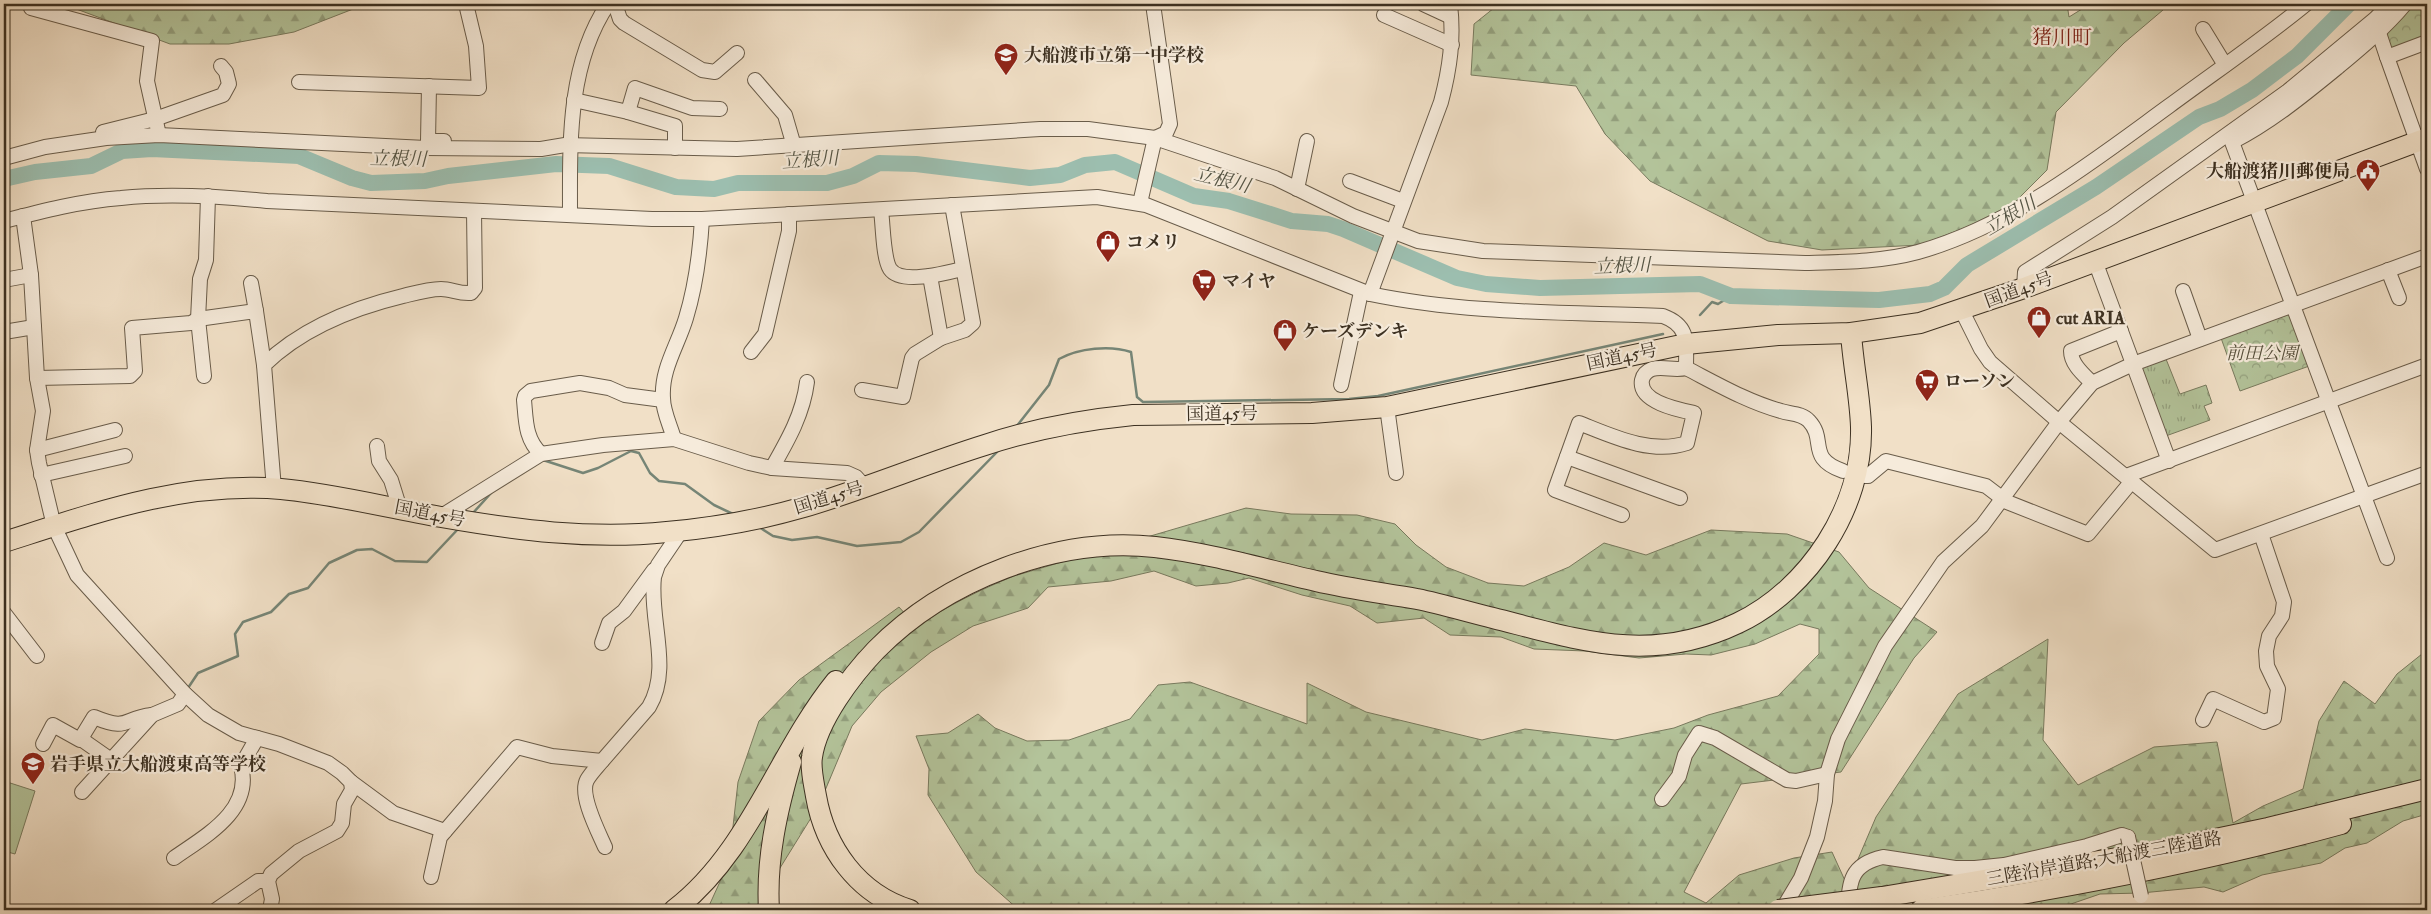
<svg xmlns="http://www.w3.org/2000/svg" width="2431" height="914" viewBox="0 0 2431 914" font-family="'IM FELL Double Pica','Noto Serif JP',serif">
<defs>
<pattern id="grass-tufts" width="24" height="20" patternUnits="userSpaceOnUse" patternTransform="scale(1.25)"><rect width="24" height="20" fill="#b3c39a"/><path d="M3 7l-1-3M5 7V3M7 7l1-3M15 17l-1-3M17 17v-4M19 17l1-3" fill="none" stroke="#939f7d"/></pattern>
<pattern id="forest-firs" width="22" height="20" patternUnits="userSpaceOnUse" patternTransform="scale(1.25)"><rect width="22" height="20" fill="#b3c39a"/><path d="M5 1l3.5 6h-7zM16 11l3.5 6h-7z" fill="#939f7d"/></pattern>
<pattern id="park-crowns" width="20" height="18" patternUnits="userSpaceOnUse" patternTransform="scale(1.25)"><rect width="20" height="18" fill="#b3c39a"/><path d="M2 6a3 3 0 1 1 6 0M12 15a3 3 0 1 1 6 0" fill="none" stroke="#939f7d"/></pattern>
</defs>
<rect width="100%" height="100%" fill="#f1e0c7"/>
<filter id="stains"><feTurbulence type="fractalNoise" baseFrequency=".004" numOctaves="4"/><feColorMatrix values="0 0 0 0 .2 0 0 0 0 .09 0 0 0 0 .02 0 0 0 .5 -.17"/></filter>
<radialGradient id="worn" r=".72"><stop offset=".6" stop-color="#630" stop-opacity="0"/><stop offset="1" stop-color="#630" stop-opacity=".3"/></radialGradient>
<polygon fill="url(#grass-tufts)" stroke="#787a5e" points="2166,359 2180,394 2206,385 2212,403 2204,406 2210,420 2163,437 2139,369"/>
<g fill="url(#forest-firs)" stroke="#787a5e">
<polygon points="63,4 366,4 294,32 229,44 170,44"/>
<polygon points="1499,4 2067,4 2069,17 2090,4 2155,4 2163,10 2124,43 2056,112 2047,170 2013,204 1967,227 1920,245 1822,250 1768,241 1650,181 1605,134 1576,86 1471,75 1474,24"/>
<path d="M1246,508L1291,514L1357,515L1395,524L1416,545L1446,567L1488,583L1524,586L1569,567L1604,543L1646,555L1711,530L1787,534L1839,552L1869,588L1937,632L1914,658L1841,772L1741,784L1684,892L1706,903L1739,875L1794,858L1832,852L1847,885L1876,817L1958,694L2048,639L2043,740L2078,785L2154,747L2217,742L2233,823L2263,806L2303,789L2319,721L2344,681L2375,704L2397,674L2427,650V814L2403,821L2367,843L2345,848L2321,863L2262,875L2223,892L2204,887L2141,893L2100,894L2068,905L1974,910L1920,898L1887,885L1863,892L1834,910H1019L976,872L928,795L929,769L916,736L948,733L978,714L995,728L1027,741L1069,740L1130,719L1158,685L1190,682L1307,724V683L1366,712L1482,740L1525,729L1615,740L1674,728L1708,715L1778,696L1819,654V629L1800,624L1755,644L1711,655L1686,654L1639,658L1585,651L1534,649L1501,637L1450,635L1424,618L1377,623L1350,606L1302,595L1249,578L1228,583L1196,586L1154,571L1111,581L1048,587L1028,608L973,626L931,652L881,692L852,726L819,805L754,910H702L708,908L729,862L738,782L759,721L799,680L899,607L916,626C948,606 979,590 1014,576Z"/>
</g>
<g fill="url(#park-crowns)" stroke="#787a5e">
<polygon points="2409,4 2427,4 2427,39 2389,51 2383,32"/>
<polygon points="2293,313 2312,365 2240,391 2221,338"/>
</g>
<polygon fill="#b3c39a" stroke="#787a5e" points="4,781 35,791 15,854 4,851"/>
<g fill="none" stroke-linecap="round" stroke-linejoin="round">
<g stroke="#768576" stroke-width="2.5">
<polyline points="1700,315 1712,302 1718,304 1731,296"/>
<path d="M1016,427L1049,385L1059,359C1079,348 1110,345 1131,352L1137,397L1143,402L1349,399L1378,396L1663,334"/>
<polyline points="543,460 583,473 598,468 631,451 639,453 650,473 659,481 685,484 714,505 733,514"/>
<polyline points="473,513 492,492"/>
<polyline points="759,527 773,536 792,540 817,537 857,546 901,542 919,532 998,451"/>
<polyline points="188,688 198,673 238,656 235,634 243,622 271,612 289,594 308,588 329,563 357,550 372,549 395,561 427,562 459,528"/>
</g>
<polyline stroke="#9cbeaf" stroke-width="16" points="4,179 35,172 91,166 122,151 152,149 299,156 352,178 371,183 425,181 448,176 556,164 609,166 676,187 714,189 738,183 827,183 853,176 879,163 916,164 1030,178 1060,175 1085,165 1115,162 1194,196 1229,201 1292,221 1328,224 1343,229 1457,278 1486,284 1540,288 1700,284 1731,296 1837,299 1879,300 1930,294 1944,288 1967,265 2096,187 2199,117 2220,109 2252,90 2297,56 2349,4"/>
<defs>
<g id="minor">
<polyline points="615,4 620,19 624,23 702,70 715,72 737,53"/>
<polyline points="1153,4 1170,124 1166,133 1155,138"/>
<polyline points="1423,4 1451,17"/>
<polyline points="31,8 152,41 147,81 159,135"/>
<polyline points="1384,15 1452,45"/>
<polyline points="2203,29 2225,65"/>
<polyline points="2379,33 2387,57"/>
<polyline points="2427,42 2387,57 2427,169"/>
<polyline points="755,80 785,115 794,146"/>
<polyline points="299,82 479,88 476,46 466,4"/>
<polyline points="429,86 428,141 444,141"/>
<polyline points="574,100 628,112 635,88 692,108 720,109"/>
<polyline points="628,112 675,126 675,148"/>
<polyline points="103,132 155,119 223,95 229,84 226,72 221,66"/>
<path d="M4,158L45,147L106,138L159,135L426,148L541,149L565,145L737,149L1040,129H1088L1155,138L1275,178L1353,216L1418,241L1483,251L1805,263C1842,262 1881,262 1918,252C2011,226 2092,162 2169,106C2215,72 2262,40 2306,4"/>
<polyline points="1350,181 1403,201"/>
<polyline points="1297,189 1307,141"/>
<polyline points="1140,203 1155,138"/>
<path d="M881,210C883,224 883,258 890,269C901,285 946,273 962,269"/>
<path d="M570,215C570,144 567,65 608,4"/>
<polyline points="23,216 31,275 37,378 43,411 37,450 39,463 54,526 77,575 185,694 208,715 239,733 279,744 328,763 342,773 351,782 352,790 344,804 342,823 337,831 299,851 271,874 268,881 272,899 270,910"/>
<path d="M4,221C42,211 81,201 121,198C170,193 218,196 267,201L652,219H702L1097,197L1146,205L1370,294C1466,314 1565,312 1663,316C1690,326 1686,343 1686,368C1717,384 1748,402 1781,411C1790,414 1802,413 1809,421C1827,440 1806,458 1843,471"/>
<polyline points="2095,261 2169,461"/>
<polyline points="2388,270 2399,298"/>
<polyline points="930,276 941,338"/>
<polyline points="4,280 31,275"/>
<polyline points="251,283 256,311"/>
<polyline points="2024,288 2025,272 2112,217 2288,91 2375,19 2390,4"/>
<polyline points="2183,291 2200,339"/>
<path d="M1370,294L1441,102C1450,68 1454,38 1450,4"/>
<polyline points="1962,311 1981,349 1990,362 2059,422 2215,550 2427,473"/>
<polyline points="4,332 34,327"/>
<polyline points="751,352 765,334 789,231 789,214"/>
<polyline points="204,376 198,319 200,279 206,260 208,196"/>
<polyline points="37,378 130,376 135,371 132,328 191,323 198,319 256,311 264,365"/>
<path d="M2092,383C2083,374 2071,364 2071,351L2121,331"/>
<polyline points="1341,385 1361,292"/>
<polyline points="862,390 903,397 912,358 915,354 941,338 965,330 973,323 952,205"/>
<polyline points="1387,407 1396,473"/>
<path d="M674,439C671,427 663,412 663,398C661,369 678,345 686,318C696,285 700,253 702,219"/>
<polyline points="377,446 379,461 391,480 400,509"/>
<polyline points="37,450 115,430"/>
<path d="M541,454C525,439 526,420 524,400L525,396L531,391L580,383L609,388L625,395L663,400"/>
<polyline points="1567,457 1680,498"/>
<path d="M772,468C788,440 803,414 807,382"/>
<polyline points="41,475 125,456"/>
<polyline points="1865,476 1868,476 1886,461 1986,486 2007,502 2088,534 2132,481"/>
<polyline points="2126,476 2427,365"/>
<path d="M274,489L264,365C302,328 353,308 403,296C415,293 429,289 441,289C452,289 458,294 471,293L475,288L474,211"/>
<path d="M1622,515L1555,490L1579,423C1612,436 1651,455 1687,443L1694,413C1679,410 1638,402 1642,380C1643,375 1647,371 1652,369C1663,366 1675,371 1686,368"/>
<polyline points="440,517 541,454 603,445 674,439 749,463 772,468 847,473 856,477 865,487"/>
<path d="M2387,558L2232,142C2271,122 2305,94 2338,67C2362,47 2385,28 2405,4"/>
<polyline points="4,613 37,656"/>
<polyline points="602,643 609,623 624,611 654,570"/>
<polyline points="2203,720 2213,699 2264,722 2274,718 2278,689 2267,666 2266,651 2269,636 2282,616 2284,602 2261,534"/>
<polyline points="81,739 111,760"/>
<path d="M43,744L53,725L80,740L94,717C130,732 122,718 152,715"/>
<path d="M602,761C597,767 591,773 587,780C579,795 598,831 605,847"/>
<polyline points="351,782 393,813 445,831"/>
<polyline points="82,792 152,715 178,704 185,694"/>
<polyline points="1662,799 1679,776 1685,755 1699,733 1715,738 1787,780 1796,781 1827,774"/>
<path d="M174,858C205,836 253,811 241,766L257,738"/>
<path d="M431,877L440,837L517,747L552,756L602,761L649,707C672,668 649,620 654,577L658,565L681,531"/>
<polyline points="216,910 258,881 268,881"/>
<polyline points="1782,910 1801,878 1817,837 1825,801 1827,774 1838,739 1885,646 1943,562 1982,526 2059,422 2092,383 2133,364 2427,256"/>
<path d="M1848,910C1849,881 1851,864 1883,857L1955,868H1975L2004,865L2087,846L2122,835L2128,837"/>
</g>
<g id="highway">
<path d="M4,542C95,513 183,481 281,489C335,494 388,508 441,517C515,530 591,540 667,532C713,528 759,520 804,507C865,489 924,464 985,445C1033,429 1083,420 1133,415L1312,413L1387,407L1686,344L1778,335L1851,333L1920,323L2024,288L2427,138"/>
<polyline points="1882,897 2153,852 2268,828 2427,789"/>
<path d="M674,910C750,852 777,754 836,681"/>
<path d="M769,910C766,859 777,811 791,762"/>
<path d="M910,910C858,894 825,848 816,796C814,784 810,768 812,757C817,721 852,675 876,650C945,580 1057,536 1155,547C1209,553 1263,569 1316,581C1350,589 1383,593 1417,599C1442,604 1468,612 1493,618C1580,640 1650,665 1738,623C1809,589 1863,507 1861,427C1860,396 1853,365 1851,333"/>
<path d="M1921,910C2063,889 2203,862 2341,824"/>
</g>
</defs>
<use href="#minor" stroke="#695c4a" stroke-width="16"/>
<use href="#highway" stroke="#3c3021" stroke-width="22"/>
<use href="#minor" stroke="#f6ebdb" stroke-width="14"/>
<use href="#highway" stroke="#f1e0c7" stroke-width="20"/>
<defs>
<polyline id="minor-bridge" points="2128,837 2141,896"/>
<polyline id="highway-bridge" points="1778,910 1882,897"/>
</defs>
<use href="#minor-bridge" stroke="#695c4a" stroke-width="16" stroke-linecap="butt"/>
<use href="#highway-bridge" stroke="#3c3021" stroke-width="22" stroke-linecap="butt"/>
<use href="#minor-bridge" stroke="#f6ebdb" stroke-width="14"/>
<use href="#highway-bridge" stroke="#f1e0c7" stroke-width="20"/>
</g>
<defs>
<symbol id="school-pin" viewBox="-11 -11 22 30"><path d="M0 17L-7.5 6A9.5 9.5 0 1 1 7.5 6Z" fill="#8f2418" stroke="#f6ebdb"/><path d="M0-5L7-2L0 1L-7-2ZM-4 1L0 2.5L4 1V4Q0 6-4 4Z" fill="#fff"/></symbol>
<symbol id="civic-pin" viewBox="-11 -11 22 30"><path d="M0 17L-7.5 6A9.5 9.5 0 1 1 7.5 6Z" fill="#8f2418" stroke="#f6ebdb"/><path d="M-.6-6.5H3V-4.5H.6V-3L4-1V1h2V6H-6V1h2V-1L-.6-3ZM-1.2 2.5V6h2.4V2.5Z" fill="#fff"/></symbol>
<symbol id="shop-pin" viewBox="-11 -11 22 30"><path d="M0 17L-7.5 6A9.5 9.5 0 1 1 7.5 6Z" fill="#8f2418" stroke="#f6ebdb"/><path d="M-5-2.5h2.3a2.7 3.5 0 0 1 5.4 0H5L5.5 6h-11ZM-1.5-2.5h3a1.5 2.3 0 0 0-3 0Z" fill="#fff"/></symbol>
<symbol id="supermarket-pin" viewBox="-11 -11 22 30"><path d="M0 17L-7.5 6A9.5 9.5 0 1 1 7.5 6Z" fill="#8f2418" stroke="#f6ebdb"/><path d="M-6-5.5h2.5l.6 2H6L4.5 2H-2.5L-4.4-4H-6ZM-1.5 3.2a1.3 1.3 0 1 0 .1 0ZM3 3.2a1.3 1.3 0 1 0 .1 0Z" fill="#fff"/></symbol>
</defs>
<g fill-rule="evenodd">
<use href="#school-pin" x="992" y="41" width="28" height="38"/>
<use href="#civic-pin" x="2354" y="157" width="28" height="38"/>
<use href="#shop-pin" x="1094" y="228" width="28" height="38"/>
<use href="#supermarket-pin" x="1190" y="267" width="28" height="38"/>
<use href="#shop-pin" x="2025" y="304" width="28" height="38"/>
<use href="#shop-pin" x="1271" y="317" width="28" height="38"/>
<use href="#supermarket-pin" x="1913" y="367" width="28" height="38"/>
<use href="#school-pin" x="19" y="750" width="28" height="38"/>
</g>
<g text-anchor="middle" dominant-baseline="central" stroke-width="4.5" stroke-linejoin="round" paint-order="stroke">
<g font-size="18" font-weight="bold" fill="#3c3021" stroke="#f6ebdb" text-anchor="start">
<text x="1024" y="55">大船渡市立第一中学校</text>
<text x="2350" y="171" text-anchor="end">大船渡猪川郵便局</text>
<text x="1126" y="242">コメリ</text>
<text x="1222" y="281">マイヤ</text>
<text x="2056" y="318">cut ARIA</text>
<text x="1302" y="331">ケーズデンキ</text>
<text x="1944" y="381">ローソン</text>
<text x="50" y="764">岩手県立大船渡東高等学校</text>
</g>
<g font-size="18" fill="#3c3021" stroke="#f6ebdb">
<text transform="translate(2019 290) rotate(-20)">国道45号</text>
<text transform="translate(1622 357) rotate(-12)">国道45号</text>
<text transform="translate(1222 414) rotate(-1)">国道45号</text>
<text transform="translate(829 498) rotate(-17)">国道45号</text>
<text transform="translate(430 514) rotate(11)">国道45号</text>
<text transform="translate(2104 859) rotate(-10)">三陸沿岸道路;大船渡三陸道路</text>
</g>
<g font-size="18" font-style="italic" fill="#544d39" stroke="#f6ebdb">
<text x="2262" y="353">前田公園</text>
</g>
<g font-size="19" font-style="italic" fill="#545444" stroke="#f6ebdb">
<text transform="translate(398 159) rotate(1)">立根川</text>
<text transform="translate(810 160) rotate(-4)">立根川</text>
<text transform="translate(1222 180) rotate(14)">立根川</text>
<text transform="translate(2010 216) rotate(-31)">立根川</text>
<text transform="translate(1622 266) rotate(-2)">立根川</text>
</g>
<g font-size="20" fill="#7a1f14" stroke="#f6ebdb">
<text x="2062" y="37">猪川町</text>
</g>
</g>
<rect width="2431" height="914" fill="none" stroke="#f1e0c7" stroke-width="20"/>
<rect x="5" y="5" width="2421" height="904" fill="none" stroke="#3c3021" stroke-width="2.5"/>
<rect x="10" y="10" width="2411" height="894" fill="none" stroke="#3c3021"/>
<rect width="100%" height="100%" filter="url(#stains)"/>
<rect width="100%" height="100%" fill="url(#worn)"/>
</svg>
